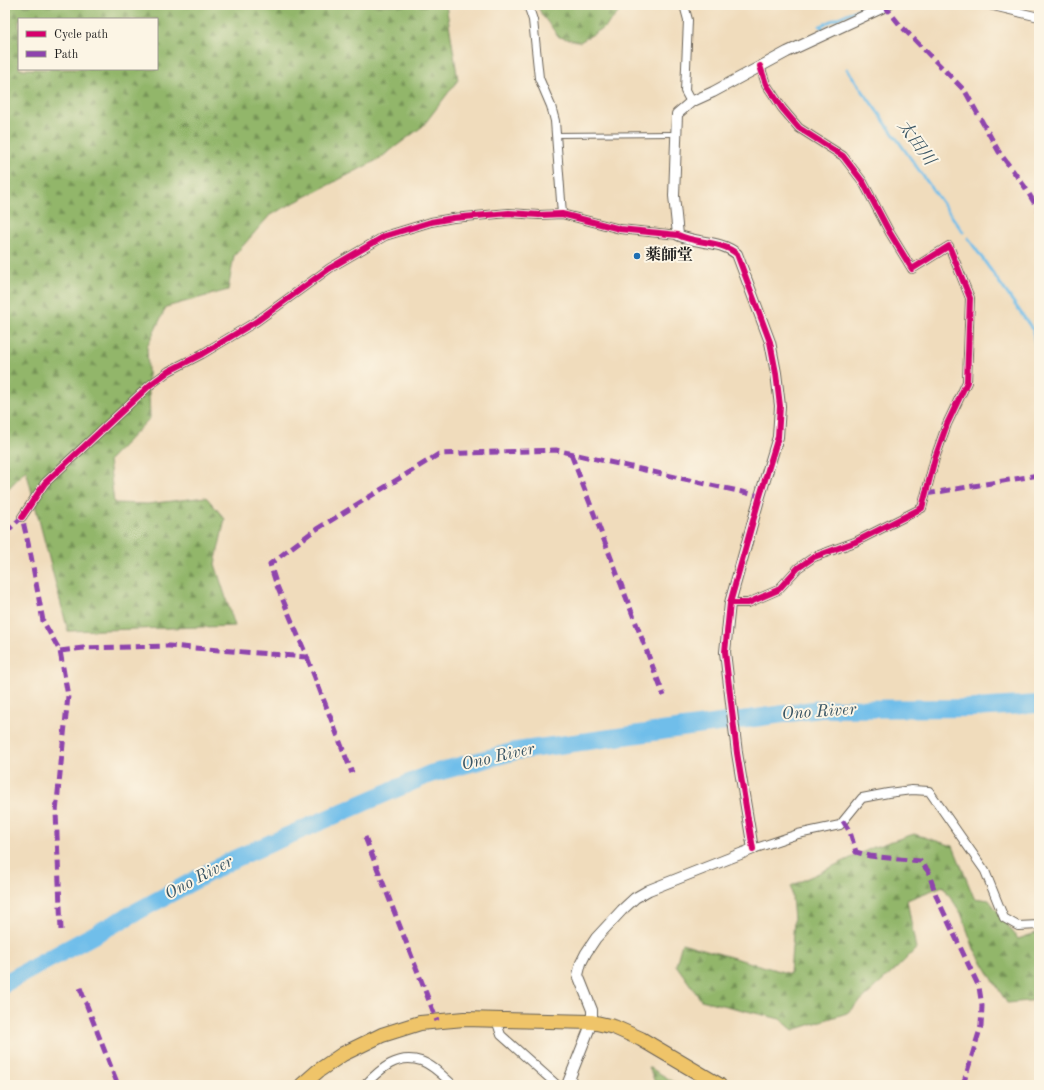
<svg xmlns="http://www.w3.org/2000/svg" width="1044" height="1090" viewBox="0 0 1044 1090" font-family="'Old Standard TT','Noto Serif JP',serif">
<defs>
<pattern id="forest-firs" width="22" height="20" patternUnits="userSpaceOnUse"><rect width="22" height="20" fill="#92b66a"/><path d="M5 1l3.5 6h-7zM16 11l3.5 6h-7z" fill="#769356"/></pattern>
</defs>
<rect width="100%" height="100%" fill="#fcf5e5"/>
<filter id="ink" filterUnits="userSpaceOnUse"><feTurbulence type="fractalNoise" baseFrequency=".025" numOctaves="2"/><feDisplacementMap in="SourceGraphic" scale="8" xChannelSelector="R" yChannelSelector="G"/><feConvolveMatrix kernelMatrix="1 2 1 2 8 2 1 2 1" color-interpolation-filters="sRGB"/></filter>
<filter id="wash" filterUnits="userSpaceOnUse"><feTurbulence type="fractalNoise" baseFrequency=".012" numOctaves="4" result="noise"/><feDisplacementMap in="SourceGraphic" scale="16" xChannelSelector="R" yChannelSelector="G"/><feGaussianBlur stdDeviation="0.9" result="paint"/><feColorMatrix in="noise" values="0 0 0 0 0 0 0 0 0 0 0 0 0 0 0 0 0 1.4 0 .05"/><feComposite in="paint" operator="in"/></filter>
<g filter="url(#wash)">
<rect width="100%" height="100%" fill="#f0dcbc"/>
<g fill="url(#forest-firs)" stroke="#576943" fill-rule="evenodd">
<path d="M5,5H446L458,80L423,126L379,159L270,215L234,256L228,290L166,307L147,347L150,418L109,460L114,503L147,504L206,497L225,519L215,564L235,626L68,631L26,470L5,492ZM19,19H157V69H19Z"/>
<polygon points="537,5 623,5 622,9 605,27 580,42 559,37 542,15"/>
<polygon points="914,834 953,846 974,898 989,900 1018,939 1039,932 1039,1000 1007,1003 974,949 961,913 943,886 907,900 916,949 897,968 847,1013 793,1030 780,1019 701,1000 676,965 682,943 790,974 794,920 791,886 874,847"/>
<polygon points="649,1067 679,1085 656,1085"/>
</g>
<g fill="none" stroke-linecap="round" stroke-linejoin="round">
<g stroke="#70beea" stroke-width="3">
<polyline points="824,30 820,26 867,5"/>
<polyline points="847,69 963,232"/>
<polyline points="968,238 1033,330 1039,373"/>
</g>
<polyline stroke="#70beea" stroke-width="18" points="5,983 232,860 430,774 516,751 820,709 974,708 1039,704"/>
</g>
</g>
<g filter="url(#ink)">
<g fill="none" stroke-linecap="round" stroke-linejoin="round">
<defs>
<polyline id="service" points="556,135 675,134"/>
<g id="minor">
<polyline points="528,5 533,20 539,78 551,106 555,121 562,214"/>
<polyline points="684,5 688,20 685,91 691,102"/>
<polyline points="989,5 1039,17"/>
<polyline points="22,517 45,483 150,385 169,371 202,354 257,321 330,268 385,236 431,222 453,218 509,213 539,215 562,214 620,229 678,235"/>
<polyline points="730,603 748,603 778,590 798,568 814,557 855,542 922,508 935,458 947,424 967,382 970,298 949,246 912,269 890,233 863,182 843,156 799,128 782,108 766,84 760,66"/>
<polyline points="753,849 798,834 840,825 862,798 888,793 912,790 929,791 985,871 1004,918 1018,926 1039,925"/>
<polyline points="496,1020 501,1035 557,1085"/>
<path d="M365,1085C380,1069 398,1053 421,1061C433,1065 444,1077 453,1085"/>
</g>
<path id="tertiary" d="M567,1085L592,1022V1010L578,975L581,963L586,953L596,938L622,910L635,898L649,890L753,849L737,753L725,652L730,603L760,496L778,437L780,406L776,373L770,342L737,254C720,240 697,244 678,235L674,196L677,114L691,102L713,92L787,52L888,5"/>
<polyline id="trunk" points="302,1085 318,1071 343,1054 382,1035 420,1023 464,1019 592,1022 614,1027 641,1039 719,1085"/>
</defs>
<use href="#service" stroke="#665f54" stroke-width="6"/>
<use href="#minor" stroke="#665f54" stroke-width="10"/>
<use href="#tertiary" stroke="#665f54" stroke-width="12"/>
<use href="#trunk" stroke="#665f54" stroke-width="16"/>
<use href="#service" stroke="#fff" stroke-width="4"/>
<use href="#minor" stroke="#fff" stroke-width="8"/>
<use href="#tertiary" stroke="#fff" stroke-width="10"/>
<use href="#trunk" stroke="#efc469" stroke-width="14"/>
<g stroke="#8e44ad" stroke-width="5" stroke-dasharray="10 5" stroke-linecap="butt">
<polyline points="884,5 900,25 965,91 999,152 1025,187 1039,211"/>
<polyline points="571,454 664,696"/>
<polyline points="926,494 1039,475"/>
<polyline points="5,533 22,517 31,556 43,621 60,651 68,696 56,812 61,930"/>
<polyline points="60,651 83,648 169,646 307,657 277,586 270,564 312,532 439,454 556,450 760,496"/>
<polyline points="307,657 352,773"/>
<polyline points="843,821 850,832 856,852 870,856 920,861 928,871 937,898 979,987 982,1006 981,1026 963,1085"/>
<polyline points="365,837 437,1021"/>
<polyline points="80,988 118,1085"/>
</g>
<defs>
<g id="cycleway">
<path d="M22,517L45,483L150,385L169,371L202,354L257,321L330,268L385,236L431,222L453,218L509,213L539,215L562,214L620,229L678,235C697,244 720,240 737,254L770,342L776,373L780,406L778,437L760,496L730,603L725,652L737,753L753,849"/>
<polyline points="730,603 748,603 778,590 798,568 814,557 855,542 922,508 935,458 947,424 967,382 970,298 949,246 912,269 890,233 863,182 843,156 799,128 782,108 766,84 760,66"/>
</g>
</defs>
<use href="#cycleway" stroke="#fcf5e5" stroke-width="8"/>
<use href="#cycleway" stroke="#d6006c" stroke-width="6"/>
</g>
</g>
<circle fill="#1f6fb2" stroke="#fcf5e5" stroke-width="1.5" cx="637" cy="256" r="4"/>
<g text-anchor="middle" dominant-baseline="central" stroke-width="4" stroke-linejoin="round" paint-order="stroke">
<g font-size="16" font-weight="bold" fill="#1c1c1c" stroke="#fcf5e5" text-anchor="start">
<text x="645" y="256">薬師堂</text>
</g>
<g font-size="17" font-style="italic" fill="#395564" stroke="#fcf5e5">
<text transform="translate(916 143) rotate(54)">太田川</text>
<text transform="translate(819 712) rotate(-4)">Ono River</text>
<text transform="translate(498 757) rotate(-13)">Ono River</text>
<text transform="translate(199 878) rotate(-28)">Ono River</text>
</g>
</g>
<rect width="1044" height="1090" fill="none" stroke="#fcf5e5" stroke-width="20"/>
<rect x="18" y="18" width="140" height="52" fill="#fcf5e5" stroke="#a29e95"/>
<rect x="26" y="31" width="20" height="6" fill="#d6006c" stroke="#a29e95"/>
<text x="54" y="38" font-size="12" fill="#1c1c1c">Cycle path</text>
<rect x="26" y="51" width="20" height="6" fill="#8e44ad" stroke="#a29e95"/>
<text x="54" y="58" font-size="12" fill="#1c1c1c">Path</text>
</svg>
